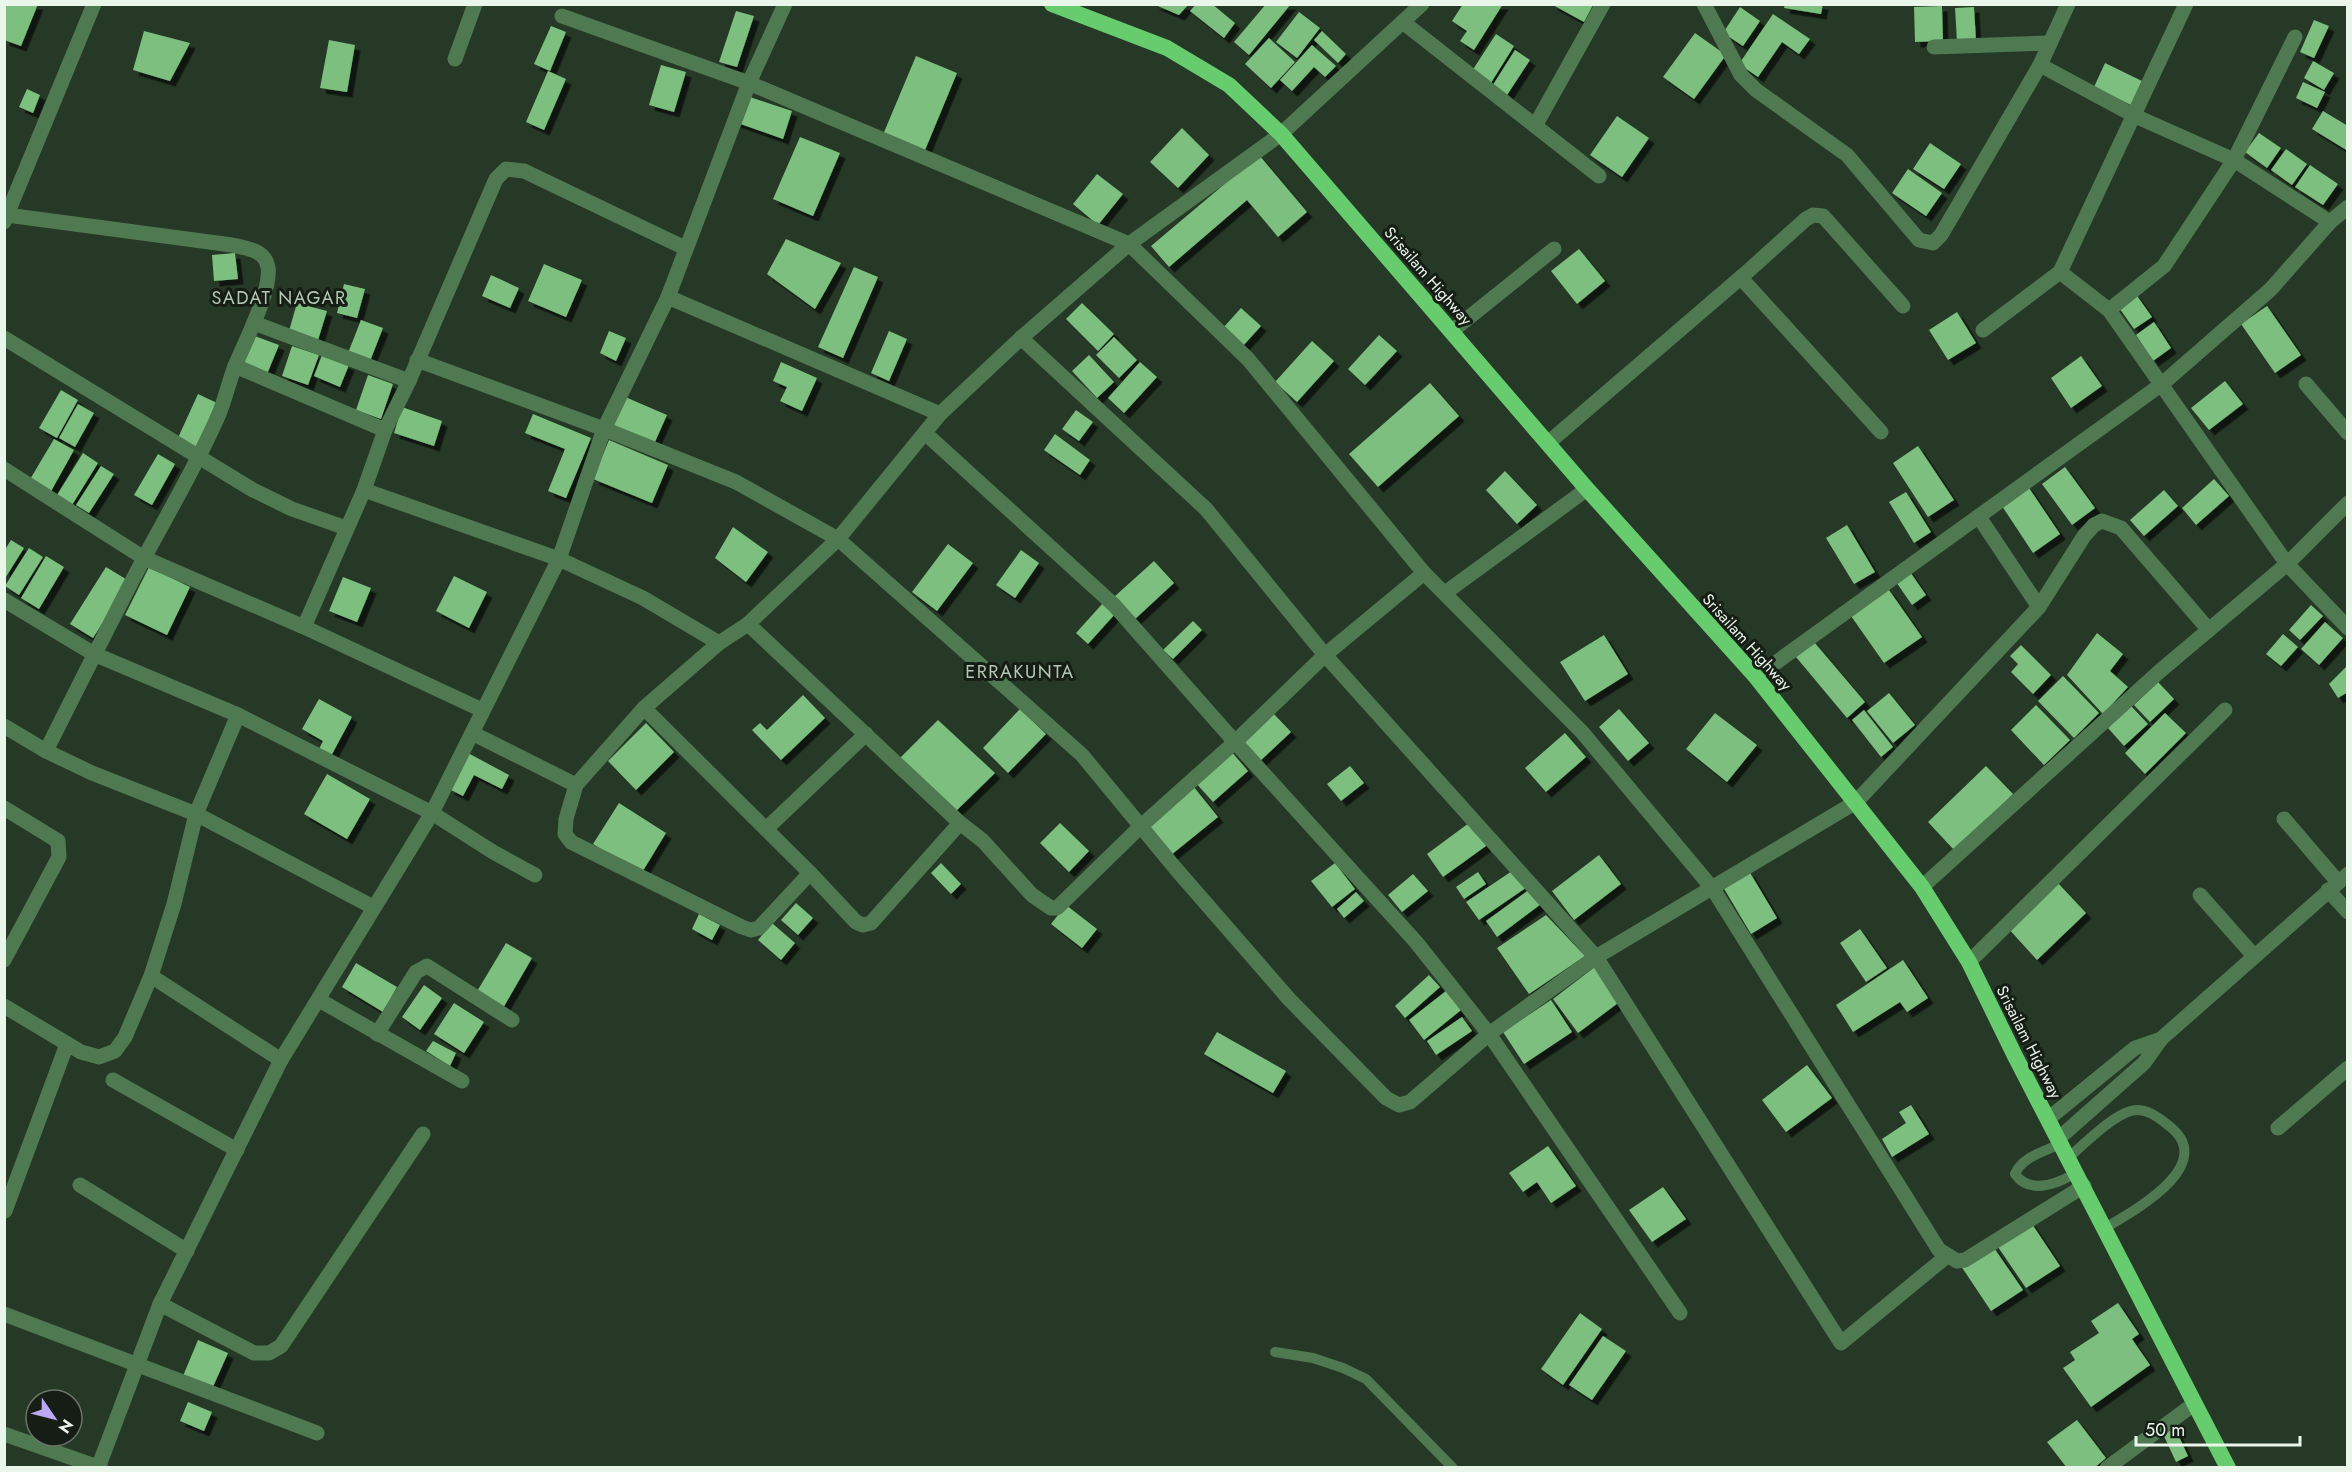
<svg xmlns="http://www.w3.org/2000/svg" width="2352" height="1472" viewBox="0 0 2352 1472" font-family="Jost,sans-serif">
<defs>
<filter id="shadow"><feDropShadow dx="5.5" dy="5.5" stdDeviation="0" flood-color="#0009"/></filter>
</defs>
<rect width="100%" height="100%" fill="#263826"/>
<g fill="#7bbf7e" filter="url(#shadow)">
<polygon points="5,4 38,4 21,46 4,40"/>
<polygon points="1153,4 1189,4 1179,15"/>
<polygon points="1196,4 1212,4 1235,23 1224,38 1190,11"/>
<polygon points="1266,4 1291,4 1249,55 1234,42"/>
<polygon points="1463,4 1503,4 1474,50 1460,41 1467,31 1452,21"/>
<polygon points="1551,4 1591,4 1593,5 1584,22"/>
<polygon points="1785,4 1823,4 1821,14 1784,8"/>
<polygon points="1942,6 1943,41 1915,42 1914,7"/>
<polygon points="1740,7 1760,21 1743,46 1723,33"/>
<polygon points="1974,7 1976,41 1957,42 1955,8"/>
<polygon points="736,11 754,16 737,67 719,62"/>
<polygon points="1299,12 1320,28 1297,58 1276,42"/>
<polygon points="1773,14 1810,39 1799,54 1782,42 1758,77 1739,64"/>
<polygon points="2314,20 2329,26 2314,58 2300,52"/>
<polygon points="551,26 566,32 550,71 534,64"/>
<polygon points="144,31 190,43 170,81 133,70"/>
<polygon points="1322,31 1346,54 1338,63 1314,40"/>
<polygon points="1695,33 1726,55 1694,99 1663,77"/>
<polygon points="1496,34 1514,46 1489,86 1470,74"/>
<polygon points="1269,38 1295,62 1271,88 1245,64"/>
<polygon points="329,40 355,45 347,92 320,88"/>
<polygon points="1312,45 1336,66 1325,77 1314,67 1292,91 1280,80"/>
<polygon points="1515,50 1530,60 1505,98 1491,88"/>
<polygon points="916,56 957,73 923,155 882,137"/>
<polygon points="2313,61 2334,73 2324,90 2304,78"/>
<polygon points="2105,63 2142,81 2131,105 2094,87"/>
<polygon points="661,65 686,72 674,112 649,105"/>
<polygon points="548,71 566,79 544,130 526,122"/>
<polygon points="2303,82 2325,92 2317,108 2296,98"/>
<polygon points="27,89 40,95 33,113 19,107"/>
<polygon points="744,95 792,111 783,139 735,122"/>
<polygon points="2323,111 2348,126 2348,151 2312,129"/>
<polygon points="1617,116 1649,138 1622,177 1590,155"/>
<polygon points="1182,128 1209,155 1178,188 1150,162"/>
<polygon points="2259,133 2281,148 2267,168 2245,152"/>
<polygon points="800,137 840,153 813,216 773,199"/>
<polygon points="1930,143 1961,164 1944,189 1913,169"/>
<polygon points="2286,149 2307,164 2292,185 2271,170"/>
<polygon points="1259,155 1307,212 1278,237 1247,200 1169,267 1151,246"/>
<polygon points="2310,165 2338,184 2323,205 2295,187"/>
<polygon points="1908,169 1942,193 1926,216 1892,193"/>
<polygon points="1097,174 1123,194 1098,225 1073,204"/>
<polygon points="786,239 841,263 815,309 767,274"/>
<polygon points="1579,249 1605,281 1577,304 1551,271"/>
<polygon points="235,253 238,279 214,281 212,255"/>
<polygon points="544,264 582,280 566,317 528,301"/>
<polygon points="854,267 878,277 843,358 818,347"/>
<polygon points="491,275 519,288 510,308 482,296"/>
<polygon points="344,284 365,289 357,318 337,313"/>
<polygon points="2135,293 2152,317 2134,329 2117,305"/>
<polygon points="297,303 327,311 318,340 289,331"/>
<polygon points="1082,303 1114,334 1098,351 1066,319"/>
<polygon points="2267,306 2301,355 2275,373 2241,324"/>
<polygon points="1241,308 1261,326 1242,347 1223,328"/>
<polygon points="1957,312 1976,343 1948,360 1929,330"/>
<polygon points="361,320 383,328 370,361 348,353"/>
<polygon points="2154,322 2171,348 2153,361 2136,335"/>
<polygon points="609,331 626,338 616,361 600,353"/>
<polygon points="889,331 907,339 889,381 871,373"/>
<polygon points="252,335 279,345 267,374 241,363"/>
<polygon points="1379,335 1397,351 1365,385 1348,369"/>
<polygon points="1114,337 1137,360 1119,378 1096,355"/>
<polygon points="1312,341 1334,361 1297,402 1275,382"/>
<polygon points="292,346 319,355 308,385 282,376"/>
<polygon points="322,355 349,365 340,387 314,376"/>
<polygon points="1089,355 1114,382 1097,398 1072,371"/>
<polygon points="2081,356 2102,386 2071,408 2051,378"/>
<polygon points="781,362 817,378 802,411 780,401 787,387 773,381"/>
<polygon points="1140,362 1157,377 1124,413 1108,398"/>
<polygon points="368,375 393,384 381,419 356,410"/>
<polygon points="2225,381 2243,404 2209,430 2191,408"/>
<polygon points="1430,383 1459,416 1378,487 1349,454"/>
<polygon points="61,390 78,400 57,438 39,428"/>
<polygon points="198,394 217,403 196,449 177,440"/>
<polygon points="623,396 667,415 654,444 610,425"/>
<polygon points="78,404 94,413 75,447 59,438"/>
<polygon points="402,407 442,421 434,446 394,433"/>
<polygon points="1076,410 1093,422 1079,441 1062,429"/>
<polygon points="533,414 591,438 566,498 548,491 565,449 525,433"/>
<polygon points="1055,434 1090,460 1080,475 1044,450"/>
<polygon points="54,439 74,450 50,493 29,481"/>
<polygon points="609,440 668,465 652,503 593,479"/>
<polygon points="1918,446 1954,500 1928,517 1893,463"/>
<polygon points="83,453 98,463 72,505 57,495"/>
<polygon points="158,454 175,464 152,505 134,495"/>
<polygon points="101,466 114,474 89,513 76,505"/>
<polygon points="2065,467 2095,508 2072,525 2042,484"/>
<polygon points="1505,471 1537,505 1517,524 1486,490"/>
<polygon points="2214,479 2229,496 2196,525 2182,508"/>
<polygon points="2027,485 2060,534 2033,553 2000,503"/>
<polygon points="2164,490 2178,506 2144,536 2130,520"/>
<polygon points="1906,492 1931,532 1914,543 1889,502"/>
<polygon points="1847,525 1875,572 1854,584 1826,538"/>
<polygon points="733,527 768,552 746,582 715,558"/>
<polygon points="11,540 24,548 4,580 4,551"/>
<polygon points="948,544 973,563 937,611 912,592"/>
<polygon points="29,548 43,557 19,595 5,586"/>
<polygon points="1021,550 1039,563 1015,598 996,585"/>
<polygon points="46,556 64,567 39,609 21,598"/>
<polygon points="1154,561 1174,583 1134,620 1114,597"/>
<polygon points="106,567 129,581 93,638 70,624"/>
<polygon points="149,567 190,587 167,635 125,615"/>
<polygon points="1908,569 1926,595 1912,605 1894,579"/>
<polygon points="454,576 487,592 469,628 436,611"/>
<polygon points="343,577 371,588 357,622 329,611"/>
<polygon points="1889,590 1922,637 1884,663 1851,616"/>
<polygon points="1103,603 1115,614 1088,644 1076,633"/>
<polygon points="2311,605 2323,616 2300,640 2289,630"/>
<polygon points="1193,621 1202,630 1173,659 1163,650"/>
<polygon points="2325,622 2343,638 2319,665 2301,649"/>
<polygon points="2097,633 2123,654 2110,671 2128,687 2103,714 2067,675"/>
<polygon points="2283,634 2298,647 2281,666 2266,654"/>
<polygon points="1604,635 1628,674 1585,701 1560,662"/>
<polygon points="1814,642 1865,702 1847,718 1796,657"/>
<polygon points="2021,645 2051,675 2033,694 2011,672 2018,664 2010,656"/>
<polygon points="2348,665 2348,692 2338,698 2329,684"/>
<polygon points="2063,676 2099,713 2074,738 2038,701"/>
<polygon points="2158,682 2174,699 2150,722 2134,705"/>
<polygon points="1889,693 1915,725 1893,743 1867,711"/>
<polygon points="803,695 825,718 781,760 752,730 760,723 767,730"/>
<polygon points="319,699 352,717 331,756 319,749 323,741 302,729"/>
<polygon points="2036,705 2070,740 2044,765 2011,730"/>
<polygon points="2131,706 2148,724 2124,746 2108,728"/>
<polygon points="1020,709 1046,734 1008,773 983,748"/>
<polygon points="1619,709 1649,743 1628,761 1599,727"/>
<polygon points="1864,710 1893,747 1881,757 1852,720"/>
<polygon points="1272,712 1291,732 1259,762 1240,742"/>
<polygon points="1715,713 1757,745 1727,782 1686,749"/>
<polygon points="2165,713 2186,733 2145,774 2125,753"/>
<polygon points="938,720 995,773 955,812 897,761"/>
<polygon points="646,723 674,752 636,790 608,761"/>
<polygon points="1565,733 1586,757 1546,792 1525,768"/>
<polygon points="1230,750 1248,771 1213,802 1195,782"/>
<polygon points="468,753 509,775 502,789 474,775 463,796 449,789"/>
<polygon points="1350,766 1364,783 1341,801 1327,784"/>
<polygon points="1986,766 2013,794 1955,851 1928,822"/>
<polygon points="327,774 370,799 347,839 304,814"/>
<polygon points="1193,786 1218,817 1171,855 1146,825"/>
<polygon points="619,803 666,833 641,874 593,844"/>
<polygon points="1473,820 1490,843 1443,877 1427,854"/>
<polygon points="1060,823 1089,851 1069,872 1040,843"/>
<polygon points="1599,855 1621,884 1574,920 1552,891"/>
<polygon points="941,863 961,884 951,894 931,873"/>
<polygon points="1335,863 1355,889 1332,907 1311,881"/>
<polygon points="1515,869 1527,887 1479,920 1466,902"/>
<polygon points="1749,871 1777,918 1751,934 1723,887"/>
<polygon points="1478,872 1486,884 1464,899 1456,887"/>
<polygon points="1413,874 1428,891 1402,912 1388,895"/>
<polygon points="2056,881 2086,913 2037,960 2007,927"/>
<polygon points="1530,889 1541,904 1497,937 1486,921"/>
<polygon points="1356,892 1364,901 1344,918 1337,909"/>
<polygon points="796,903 813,918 798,935 781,920"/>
<polygon points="1066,905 1097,929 1082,948 1051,924"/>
<polygon points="699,914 720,925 712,940 692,929"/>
<polygon points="1546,915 1585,956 1529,994 1497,948"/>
<polygon points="772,923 795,943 781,960 758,940"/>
<polygon points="1860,929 1887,968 1866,982 1840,943"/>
<polygon points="506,943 532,958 503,1008 476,993"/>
<polygon points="1903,960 1928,998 1907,1012 1900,1002 1853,1032 1836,1005"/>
<polygon points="356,963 397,987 383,1012 342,987"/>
<polygon points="1596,966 1622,1000 1578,1033 1553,999"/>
<polygon points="1429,975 1440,987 1405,1018 1395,1006"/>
<polygon points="424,985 442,998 420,1030 402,1017"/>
<polygon points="1446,991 1461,1010 1424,1040 1409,1020"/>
<polygon points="1551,1000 1572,1032 1524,1064 1503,1032"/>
<polygon points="454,1003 484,1022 464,1053 434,1034"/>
<polygon points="1462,1017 1472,1031 1436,1055 1427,1041"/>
<polygon points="1217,1032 1286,1071 1273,1093 1204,1054"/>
<polygon points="433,1041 456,1053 450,1066 426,1051"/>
<polygon points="1807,1065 1832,1098 1786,1132 1762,1100"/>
<polygon points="1911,1105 1929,1134 1892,1157 1882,1139 1906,1123 1899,1112"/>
<polygon points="1548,1146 1576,1186 1551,1203 1537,1182 1523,1192 1509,1173"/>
<polygon points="1663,1187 1686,1219 1652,1242 1629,1210"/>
<polygon points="2030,1221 2060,1266 2026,1288 1996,1244"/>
<polygon points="1992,1245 2023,1290 1991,1311 1961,1266"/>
<polygon points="2118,1303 2139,1334 2132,1339 2150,1365 2091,1407 2063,1368 2075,1360 2070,1352 2099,1333 2091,1321"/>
<polygon points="1580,1313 1602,1329 1563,1385 1541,1369"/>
<polygon points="1603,1336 1626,1351 1592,1400 1569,1385"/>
<polygon points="198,1340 228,1353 212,1389 183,1376"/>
<polygon points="188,1402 212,1412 204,1431 180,1421"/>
<polygon points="2077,1420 2106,1458 2094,1468 2067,1468 2047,1442"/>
<polygon points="2175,1428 2188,1456 2176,1462 2163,1434"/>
</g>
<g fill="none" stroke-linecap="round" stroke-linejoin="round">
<g stroke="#4f7950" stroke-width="10">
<path d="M2060,1144C2045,1151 2022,1157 2015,1174C2030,1195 2057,1184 2076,1173"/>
<path d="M2068,1158C2083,1145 2113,1115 2131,1111C2145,1107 2158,1117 2168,1125C2220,1164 2135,1210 2105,1228"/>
<polyline points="1275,1352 1313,1358 1343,1368 1366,1379 1453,1468"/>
</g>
<g stroke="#4f7950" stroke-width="15">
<polyline points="1704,4 1741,75 1756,90 1847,155 1919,240 1933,243 1941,235 2040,65 2068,4"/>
<polyline points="562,16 749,83 1129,244 1248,359 1424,573 1582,732 1713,889 1939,1250 1957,1261 1965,1260 2084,1186"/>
<polyline points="1404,23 1599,176"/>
<polyline points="1934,47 2050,43"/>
<polyline points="455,59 475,4"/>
<polyline points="2040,65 2135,116 2234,160 2330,222"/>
<polyline points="1535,126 1603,4"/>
<path d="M7,215L232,245C246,248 265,250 268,267C272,290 244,344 235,366C229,382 225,399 219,414C197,465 169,511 143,560C110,623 78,687 46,751"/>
<polyline points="4,222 94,4"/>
<polyline points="2060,272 2109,310 2287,564 2348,628"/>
<polyline points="1741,278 1881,432"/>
<polyline points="668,297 940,414"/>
<polyline points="2109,310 2164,266 2234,160 2295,37"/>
<polyline points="254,323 409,381"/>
<polyline points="1983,330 2060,272 2186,4"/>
<polyline points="1452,331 1554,249"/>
<polyline points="4,338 253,490 292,509 346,528"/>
<polyline points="1021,338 1206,509 1325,655 1596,957 1841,1343 1947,1256"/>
<polyline points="417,360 604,429 736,482 838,539 1082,755 1176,869 1289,999 1386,1098 1399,1105 1410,1102 1489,1034 1596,957 1856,802 2039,607 2084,536 2094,525 2102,521 2121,528 2209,630"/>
<polyline points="235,366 385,430"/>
<polyline points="2306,384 2348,433"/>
<polyline points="925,433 1114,605 1235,742 1416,942 1489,1034 1680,1313"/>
<polyline points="1548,443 1746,273 1806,219 1813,215 1823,216 1903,306"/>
<polyline points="4,469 144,558 304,627 482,710"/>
<polyline points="364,490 559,559 643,598 719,643"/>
<polyline points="1979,517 2039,607"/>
<polyline points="1445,593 1587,489"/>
<polyline points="4,600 94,654 238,715 432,813 493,852 535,875"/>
<polyline points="748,624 960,823 983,841 1032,895 1051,908 1057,908 1141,826 1235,742 1325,655 1424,573"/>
<polyline points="304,627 364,490 385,430 409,381 496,179 506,169 524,171 685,248"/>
<polyline points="1756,677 2162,384 2271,289 2330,222 2348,207"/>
<polyline points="644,708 810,873 856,922 863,925 871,923 960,823"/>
<polyline points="4,726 46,751 92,773 196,814 373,907"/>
<polyline points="472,733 576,785 644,708 719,643 748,624 838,539 940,414 1021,338 1129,244 1281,134 1422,4"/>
<polyline points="576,785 566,819 565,834 571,842 742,927 751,930 759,928 810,873"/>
<polyline points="4,808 58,841 59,857 4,960"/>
<polyline points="2284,819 2338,882"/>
<polyline points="766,829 866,734"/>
<polyline points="1922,887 2160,671 2287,564 2348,503"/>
<polyline points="2328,890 2348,912"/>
<polyline points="2200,895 2254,956"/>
<polyline points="1969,962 2225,710"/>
<polyline points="151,976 281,1060"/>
<polyline points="319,1000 462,1081"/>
<polyline points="4,1006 81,1052 99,1057 115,1051 125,1037 151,976 174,904 196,814 238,715"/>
<polyline points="377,1034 416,972 427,966 512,1020"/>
<polyline points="113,1080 237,1150"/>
<polyline points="2048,1119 2135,1048 2161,1039"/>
<polyline points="2278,1128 2348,1068"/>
<polyline points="2058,1139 2144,1063 2161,1039 2348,874"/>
<polyline points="80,1185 187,1251"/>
<polyline points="5,1211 67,1044"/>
<polyline points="160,1304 254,1353 269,1353 281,1346 423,1134"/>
<polyline points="4,1314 317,1433"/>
<polyline points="4,1434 101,1468"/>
<polyline points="2107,1468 2194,1404"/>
</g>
<polyline stroke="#4f7950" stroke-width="15" points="98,1468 160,1304 281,1060 432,813 559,559 604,429 668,297 749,83 785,4"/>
<polyline stroke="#66cc6e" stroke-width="16" points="1052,4 1167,48 1229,85 1281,134 1587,489 1756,677 1922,887 1969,962 2015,1056 2228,1468"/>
</g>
<g text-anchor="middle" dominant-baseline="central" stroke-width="6" stroke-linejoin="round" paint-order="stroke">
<g font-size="16" fill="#ebf6eb" stroke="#151d15">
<text transform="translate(1428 276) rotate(49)">Srisailam Highway</text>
<text transform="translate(1747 642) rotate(48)">Srisailam Highway</text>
<text transform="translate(2029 1042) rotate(63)">Srisailam Highway</text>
</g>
<g font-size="18" letter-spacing="1.5" fill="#b2c9b3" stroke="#151d15">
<text x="279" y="298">SADAT NAGAR</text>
<text x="1020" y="672">ERRAKUNTA</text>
</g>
</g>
<rect width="2352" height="1472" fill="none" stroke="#ebf6eb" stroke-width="12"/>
<g transform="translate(54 1418) rotate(125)"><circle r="28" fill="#151d15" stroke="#6b746b" stroke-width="1.5"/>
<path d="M0-4.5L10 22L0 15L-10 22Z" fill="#bca9f5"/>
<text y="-9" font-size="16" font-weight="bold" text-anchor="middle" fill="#ebf6eb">N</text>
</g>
<path d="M2136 1436v9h164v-9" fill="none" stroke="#ebf6eb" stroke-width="3"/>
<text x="2145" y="1436" font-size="18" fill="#ebf6eb" stroke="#151d15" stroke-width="4.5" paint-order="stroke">50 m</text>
</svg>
